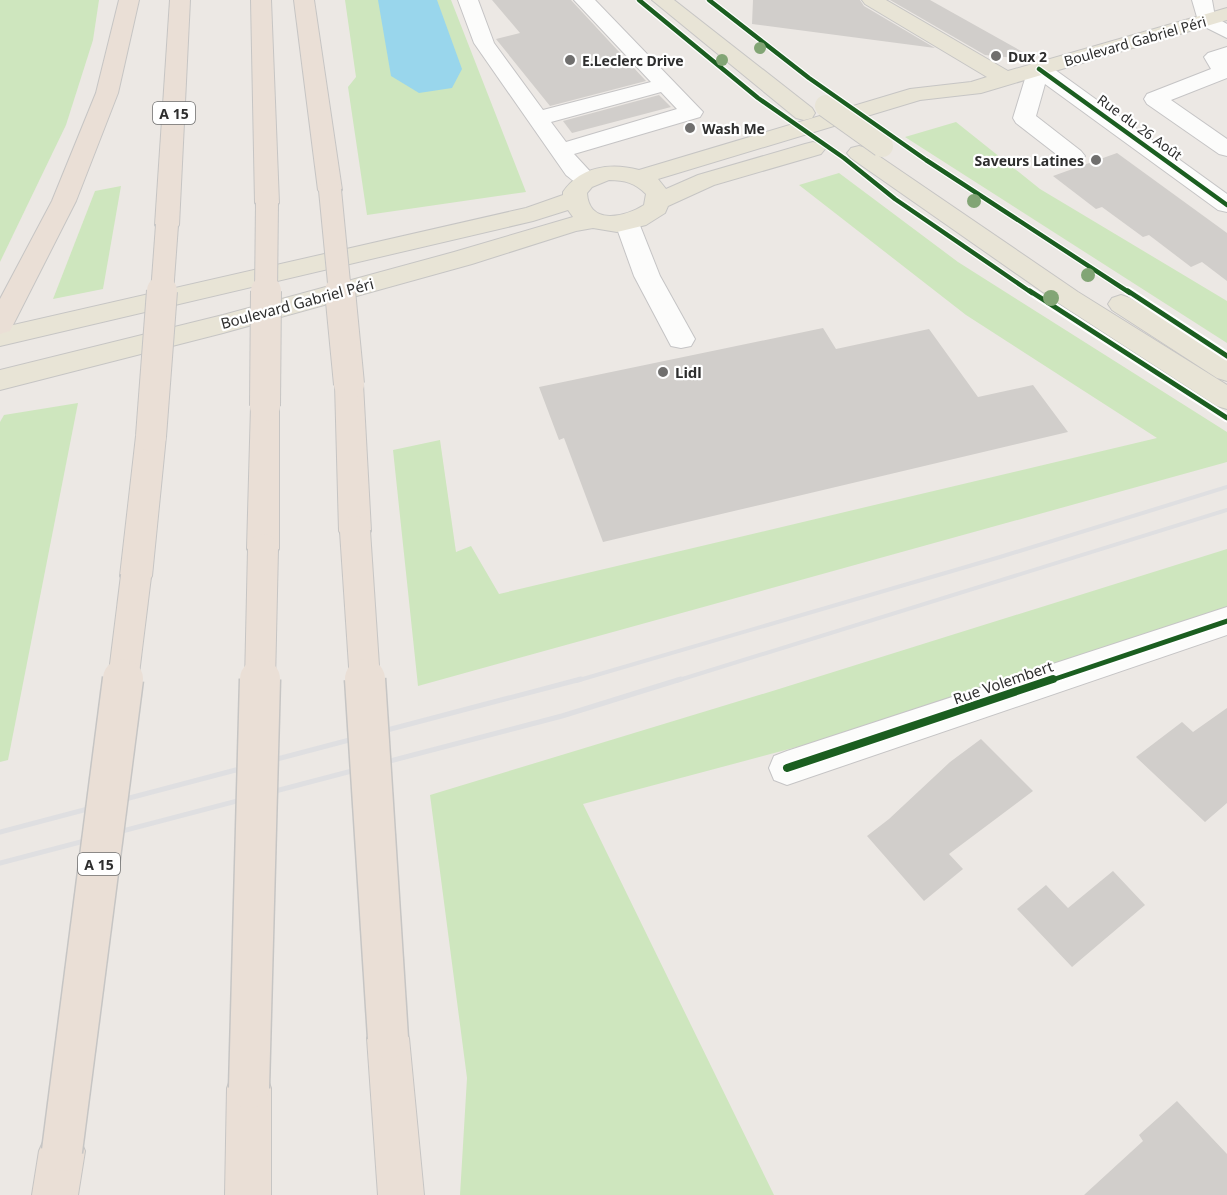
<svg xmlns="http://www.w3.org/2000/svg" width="1227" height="1195" viewBox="0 0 1227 1195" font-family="'Noto Sans',sans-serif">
<rect width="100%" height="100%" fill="#ece8e4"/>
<g fill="#cee6be">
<polygon points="0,0 99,0 93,40 66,125 0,262"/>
<polygon points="345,0 451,0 526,192 367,215 348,87 356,77"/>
<polygon points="956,122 1040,189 1227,301 1227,343 905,137"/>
<polygon points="839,173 958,262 1227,432 1227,462 418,686 393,450 440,440 456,552 471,546 499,594 1157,438 966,315 799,185"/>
<polygon points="121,186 103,289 53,299 95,191"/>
<polygon points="78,403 8,760 0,762 0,422 4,415"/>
<polygon points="1227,549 1227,613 981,698 583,804 774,1195 460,1195 467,1078 430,795 779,689"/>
</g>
<polygon fill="#99d6ec" points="378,0 437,0 462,69 452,88 419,93 391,76"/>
<g fill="#d1cecb">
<polygon points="492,0 571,0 646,81 550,106 496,39 520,33"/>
<polygon points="753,0 860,0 864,6 935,48 752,24"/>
<polygon points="890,0 930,0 1037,60 985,55"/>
<polygon points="659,95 671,107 572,133 563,121"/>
<polygon points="1117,153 1227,233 1227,281 1202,262 1191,267 1149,235 1143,237 1102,207 1096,209 1053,176"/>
<polygon points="823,328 836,349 929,329 978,397 1033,385 1068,432 603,542 564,438 559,440 539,387"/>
<polygon points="1227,708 1227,803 1205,822 1136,757 1182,722 1193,732"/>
<polygon points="981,739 1033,791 949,854 963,869 924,901 867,836 889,819 950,762"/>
<polygon points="1113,871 1145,905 1072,967 1017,909 1046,885 1068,908"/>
<polygon points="1177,1101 1227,1154 1227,1195 1084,1195 1143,1141 1139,1135"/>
</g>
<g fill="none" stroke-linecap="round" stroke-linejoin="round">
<defs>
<g id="minor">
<path d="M458,0H478L494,43L543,110L651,82L574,0H595L703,112L700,117L574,154L598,180L594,185C581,188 576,183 566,175L474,43ZM661,92L677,109L566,142L551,122Z"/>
<polygon points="1192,0 1212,0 1215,17 1227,24 1227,38 1199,24"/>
<polygon points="1227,47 1227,78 1171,100 1227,139 1227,156 1219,154 1147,104 1144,99 1147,94 1211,69 1204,57 1208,53"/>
<polygon points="1039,63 1047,64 1227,194 1227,212 1218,210 1045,84 1036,116 1081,151 1085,156 1081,161 1073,163 1065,161 1016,123 1013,118 1028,69 1031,64"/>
<polygon points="627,215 636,218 639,223 660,276 695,339 691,346 681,348 671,346 634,276 615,223 618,218"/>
<polygon points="1227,607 1227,635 787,785 774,780 769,768 774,756 787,751"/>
</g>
<g id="major">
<polygon points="652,0 674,0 812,108 815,113 812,118 804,120 796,118"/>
<path d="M862,0H886L1008,71L1227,8V20L981,93L920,100L658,179L666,189L698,175L805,144L813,142L821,144L825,149L821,154L714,185L668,206L665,213L646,225L617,232L593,228L576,231L472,264L223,333L0,390V370L223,315L454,252L573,217L568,210L533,221L0,346V328L526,208L563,195V192C580,167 610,162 639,170L910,89L971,82L987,77L865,4ZM609,180C625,180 635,183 646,194L644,205C625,217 589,226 587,193L592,187Z"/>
<polygon points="859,146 867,148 1078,292 1227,385 1227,409 1217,406 1060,304 851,158 847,153 851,148"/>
<polygon points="1121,295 1130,298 1227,358 1227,381 1217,378 1112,310 1108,304 1112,298"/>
</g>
<g id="highway">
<polygon points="119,0 139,0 118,93 76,201 13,325 10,331 0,334 0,299 52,201 96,93"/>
<polygon points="170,0 190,0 179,225 176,230 167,233 158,230 155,225"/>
<polygon points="251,0 271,0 279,203 276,208 267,210 258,208 255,203"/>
<polygon points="294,0 314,0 342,190 338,195 330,197 322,195 318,190"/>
<polygon points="349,374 359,377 363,384 371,531 366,540 355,543 344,540 339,531 335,384 339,377"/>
<polygon points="265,396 275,399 279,406 279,549 274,558 263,562 252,558 247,549 251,406 255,399"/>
<polygon points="151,425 161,428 166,436 152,576 147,585 136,589 125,585 120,576 136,436 141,428"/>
<polygon points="388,1017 403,1023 409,1038 424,1195 378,1195 367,1038 373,1023"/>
<polygon points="249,1066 265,1072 271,1088 271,1195 225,1195 227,1088 233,1072"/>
<polygon points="62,1128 78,1135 85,1151 78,1195 32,1195 39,1151 46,1135"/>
</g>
</defs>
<use href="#minor" stroke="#c5c4c5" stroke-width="2"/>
<use href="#major" stroke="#c6c5c4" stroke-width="2"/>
<use href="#highway" stroke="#c6c5c4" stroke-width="2"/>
<use href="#minor" fill="#fcfcfb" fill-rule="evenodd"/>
<use href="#major" fill="#e8e4d6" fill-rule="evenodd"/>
<use href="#highway" fill="#eadfd6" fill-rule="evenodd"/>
<g stroke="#dfdfe1" stroke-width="4">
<polyline points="576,681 1000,557 1227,487"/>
<polyline points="676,681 1227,510"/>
</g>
<g stroke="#dfdfe1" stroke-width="5">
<polyline points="0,832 581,679"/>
<polyline points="0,863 562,716 681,679"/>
</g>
<defs>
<polyline id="major-bridge" points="826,106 882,146"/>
<g id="highway-bridge-far2">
<polyline points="330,190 340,293"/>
<polyline points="162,293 167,225"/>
<polyline points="266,293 267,203"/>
</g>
<g id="highway-bridge-far1">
<polyline points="340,291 349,384"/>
<polyline points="265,406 266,291"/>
<polyline points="151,436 162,291"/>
<polyline points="355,531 365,681"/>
<polyline points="123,681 136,576"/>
<polyline points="260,681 263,549"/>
</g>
<g id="highway-bridge">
<polyline points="365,679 388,1038"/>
<polyline points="249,1088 260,679"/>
<polyline points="62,1151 123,679"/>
</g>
</defs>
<use href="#major-bridge" stroke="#c6c5c4" stroke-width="24" stroke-linecap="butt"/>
<use href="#highway-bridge-far2" stroke="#c6c5c4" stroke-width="24" stroke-linecap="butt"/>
<use href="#highway-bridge-far1" stroke="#c6c5c4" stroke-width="32" stroke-linecap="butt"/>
<use href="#highway-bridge" stroke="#c6c5c4" stroke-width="43" stroke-linecap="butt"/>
<use href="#major-bridge" stroke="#e8e4d6" stroke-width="22"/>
<use href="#highway-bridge-far2" stroke="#eadfd6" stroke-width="22"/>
<use href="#highway-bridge-far1" stroke="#eadfd6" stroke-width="30"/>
<use href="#highway-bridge" stroke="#eadfd6" stroke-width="40"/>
<defs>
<g id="cycleway-far2">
<polyline points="639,0 758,98 844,158 895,199 1032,293"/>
<polyline points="709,0 809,78 926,160 1130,293"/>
<polyline points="1039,69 1227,205"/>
</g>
<g id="cycleway-far1">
<polyline points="1030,291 1227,418"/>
<polyline points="1128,291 1227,356"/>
<polyline points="1049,681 1227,621"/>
</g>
<polyline id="cycleway" points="787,768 1053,679"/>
</defs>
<use href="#cycleway-far2" stroke="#fff" stroke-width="7"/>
<use href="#cycleway-far1" stroke="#fff" stroke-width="9"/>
<use href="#cycleway" stroke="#fff" stroke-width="11"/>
<use href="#cycleway-far2" stroke="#1b5e20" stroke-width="4.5"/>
<use href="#cycleway-far1" stroke="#1b5e20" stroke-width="5"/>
<use href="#cycleway" stroke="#1b5e20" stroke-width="8"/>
</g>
<g fill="#82a575">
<circle cx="760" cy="48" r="6"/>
<circle cx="722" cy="60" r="6"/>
<circle cx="974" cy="201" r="7"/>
<circle cx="1088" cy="275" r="7"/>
<circle cx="1051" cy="298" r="8"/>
</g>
<g fill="#706f6e" stroke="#fff" stroke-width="2">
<circle cx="996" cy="56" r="6"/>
<circle cx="570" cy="60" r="6"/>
<circle cx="690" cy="128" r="6"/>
<circle cx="1096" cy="160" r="6"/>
<circle cx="663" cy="372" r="6"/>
</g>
<g text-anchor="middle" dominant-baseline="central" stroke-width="4.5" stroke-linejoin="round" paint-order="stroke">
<g font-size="14" fill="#2e2e2e" stroke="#fff">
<text transform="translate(1135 41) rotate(-16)">Boulevard Gabriel Péri</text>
<text transform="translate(1140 127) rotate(36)">Rue du 26 Août</text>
</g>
<g font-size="14" font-weight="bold" fill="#2e2e2e" stroke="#fff" text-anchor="start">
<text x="1008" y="56">Dux 2</text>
<text x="582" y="60">E.Leclerc Drive</text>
<text x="702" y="128">Wash Me</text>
<text x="1084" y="160" text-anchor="end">Saveurs Latines</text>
</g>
<g fill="#fff" stroke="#6d6d6d" stroke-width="1.5">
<rect x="153" y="102" width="42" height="22" rx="4.5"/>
<rect x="78" y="853" width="42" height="22" rx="4.5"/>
</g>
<g font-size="14" font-weight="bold" fill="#2e2e2e">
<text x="174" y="113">A 15</text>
<text x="99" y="864">A 15</text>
</g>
<g font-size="15" fill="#2e2e2e" stroke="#fff">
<text transform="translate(297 303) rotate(-15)">Boulevard Gabriel Péri</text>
<text transform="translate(1003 682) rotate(-19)">Rue Volembert</text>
</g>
<g font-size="15" font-weight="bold" fill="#2e2e2e" stroke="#fff" text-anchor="start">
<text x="675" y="372">Lidl</text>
</g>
</g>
</svg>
